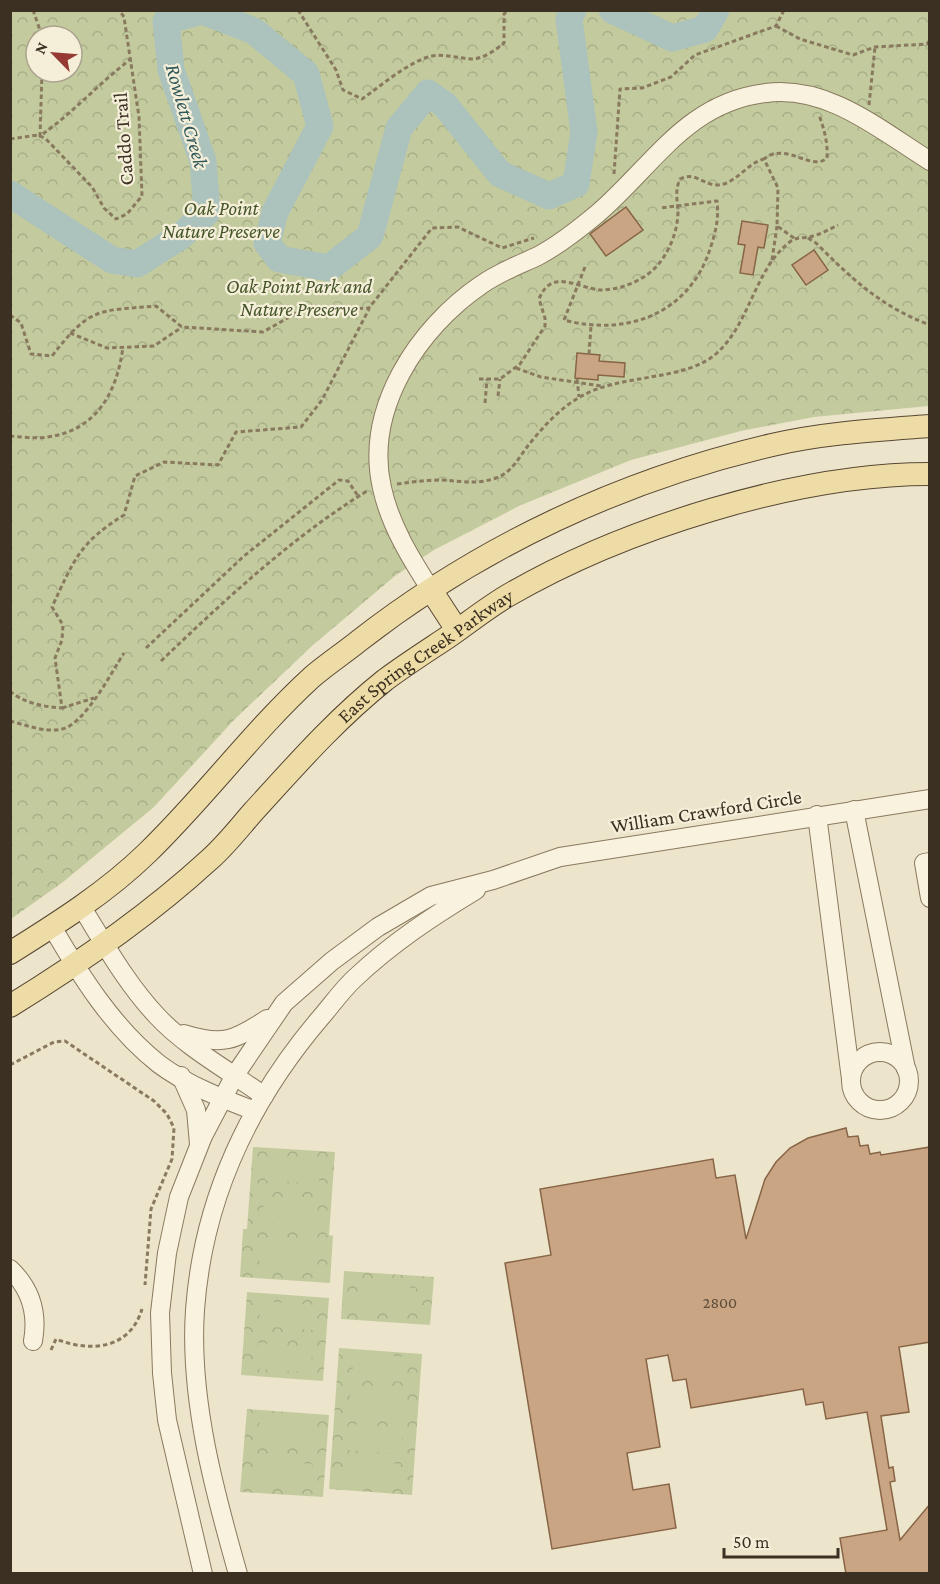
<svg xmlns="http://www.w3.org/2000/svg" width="940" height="1584" viewBox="0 0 940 1584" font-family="'Crimson Pro',serif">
<defs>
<pattern id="forest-crowns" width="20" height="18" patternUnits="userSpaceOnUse" patternTransform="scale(1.5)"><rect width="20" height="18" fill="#c3cb9e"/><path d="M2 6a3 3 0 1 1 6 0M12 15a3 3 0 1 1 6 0" fill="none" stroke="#a8af88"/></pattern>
</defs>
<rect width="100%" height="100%" fill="#ede5cb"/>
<g fill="url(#forest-crowns)" fill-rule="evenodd">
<path d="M11,11H929V406L814,417L741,431L631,460L519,506L434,550L395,576L313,645L234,720L154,807L63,882L11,919ZM36,36H72V72H36Z"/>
<polygon points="253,1147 335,1152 329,1235 333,1236 330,1283 240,1277 243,1229 247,1229"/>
<polygon points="344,1271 434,1277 430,1325 341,1319"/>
<polygon points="247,1292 329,1298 323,1381 241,1375"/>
<polygon points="339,1348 422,1354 412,1495 329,1489"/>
<polygon points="247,1409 329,1415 323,1497 240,1492"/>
</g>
<g fill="#c3cb9e">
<polygon points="267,1155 321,1159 319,1184 265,1180"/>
<polygon points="264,1197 318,1201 316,1226 262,1223"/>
<polygon points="261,1242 315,1246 314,1271 259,1268"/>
<polygon points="361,1284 416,1288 414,1313 359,1309"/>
<polygon points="261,1301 315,1305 313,1330 259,1326"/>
<polygon points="258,1343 312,1347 311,1372 256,1369"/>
<polygon points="354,1353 408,1357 406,1382 352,1379"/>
<polygon points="351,1388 405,1392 403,1418 349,1414"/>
<polygon points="260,1418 314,1421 313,1447 258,1443"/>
<polygon points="349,1424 403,1428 401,1454 347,1450"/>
<polygon points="346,1459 401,1464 399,1489 344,1485"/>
<polygon points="257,1460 312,1464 310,1489 255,1485"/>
</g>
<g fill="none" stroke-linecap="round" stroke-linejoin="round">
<g stroke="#abc2bd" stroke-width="27">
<polyline points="612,10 672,38 705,29 716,10"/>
<polyline points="10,194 112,260 137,264 181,236 207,212 203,161 171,70 166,21 202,11 254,31 306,74 320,126 275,212 267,243 279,259 329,268 370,236 399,128 428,93 445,105 500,174 549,196 576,184 584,132 569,19 573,10"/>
</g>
</g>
<g fill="#c9a583" stroke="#876546" stroke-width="1.5">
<polygon points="626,207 643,230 606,256 590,234"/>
<polygon points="742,221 768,225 764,248 758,247 753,275 740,273 745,245 738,244"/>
<polygon points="814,250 828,270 806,285 792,265"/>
<polygon points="577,353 600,355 599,361 625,363 624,377 598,375 598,380 575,378"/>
<polygon points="846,1128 848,1137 858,1136 860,1146 868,1145 870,1154 880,1152 881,1155 930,1147 930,1342 899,1347 909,1412 881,1416 889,1468 893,1467 895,1481 890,1482 900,1540 930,1504 930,1574 846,1574 840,1538 887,1530 867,1412 826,1419 823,1402 806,1405 803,1389 691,1408 686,1379 673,1381 668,1355 646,1359 660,1447 627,1453 633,1490 669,1484 676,1528 552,1549 505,1263 551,1255 540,1189 713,1159 716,1178 735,1175 746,1239 765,1179 776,1162 790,1148 808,1138"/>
</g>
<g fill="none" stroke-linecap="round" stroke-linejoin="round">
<defs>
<g id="minor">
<path d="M431,590C411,559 390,525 382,488C364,409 418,328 481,285C499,272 519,265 538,256C559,245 579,229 597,214C653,166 687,102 766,93C828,85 880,130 930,161"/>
<polyline points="854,810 906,1069"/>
<polyline points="817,815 851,1079"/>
<polyline points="930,862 924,863 930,898"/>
<path d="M81,906C104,943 126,983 157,1016C187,1048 228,1070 264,1096"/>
<path d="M51,925C80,975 113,1028 159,1064C187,1085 223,1099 255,1111"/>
<path d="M184,1034C222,1046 234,1041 267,1019"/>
<circle cx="880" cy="1081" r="29"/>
<polyline points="181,1076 196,1110 199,1144"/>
<path d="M10,1269C31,1289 38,1313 33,1341"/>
<polyline points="203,1574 167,1420 162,1373 160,1313 167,1253 179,1197 203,1136 235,1075 284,1003 332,961 378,927 431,896 493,880 560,857 930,799"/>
<path d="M238,1574C214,1490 189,1398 195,1310C203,1199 250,1100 322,1016C333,1003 343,989 355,978C392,943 433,916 476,890"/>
</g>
<g id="major">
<polyline points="431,590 457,630"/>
<path d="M10,953C58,923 107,892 147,853C205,797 252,732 312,677C327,664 344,653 360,640C481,546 622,480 772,445C823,433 877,430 930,426"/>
<path id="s1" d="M10,1006C80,963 148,916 209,860C225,846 239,828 253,812C295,766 336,719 385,680C405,665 427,651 448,637C468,623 487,608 507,596C622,529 796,474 930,474"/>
</g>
</defs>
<use href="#minor" stroke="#89795f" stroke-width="20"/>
<use href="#major" stroke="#584733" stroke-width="24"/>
<g stroke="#89795f" stroke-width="3" stroke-dasharray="4.5 3" stroke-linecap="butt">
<polyline points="33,10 42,36"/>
<path d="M298,10L336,70L343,90L362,99C382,85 402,67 425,58C440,52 456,58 471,59C484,59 495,50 504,43V14L508,10"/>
<polyline points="776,26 800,39 853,55 875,47 927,44 930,40"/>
<path d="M42,72L40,136C73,113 99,83 131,59"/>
<polyline points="869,105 875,47"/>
<polyline points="10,139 38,135 46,139 92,187 104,208 116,219 127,214 142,196 139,117 124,17 119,10"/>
<polyline points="614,174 620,89 642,88 671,77 695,55 776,26 784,10"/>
<path d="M794,238L777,226L778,188L764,159C786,141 811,172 827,158C828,142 824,129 819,115"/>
<path d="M808,238L816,243C851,278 881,307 930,325"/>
<polyline points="772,260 777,226"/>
<path d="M585,267L564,320C628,337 691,313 711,246C716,231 719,217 717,201L660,208"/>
<path d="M10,315L21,323L31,354L52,356C90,307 97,311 156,306L182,327L263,332L300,311L369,308L432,228L458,227L502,248L534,238"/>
<polyline points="70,333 107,348 154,346 182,327"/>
<polyline points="589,354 591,326"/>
<polyline points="516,368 541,377 601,386"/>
<path d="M479,379H500L520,364L545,326V318L539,299C552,266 580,290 603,290C623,289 644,280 657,266C670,251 678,230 678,211C677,199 675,190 680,179C695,171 703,185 717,185C735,185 747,163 764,159"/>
<polyline points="577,379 579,397"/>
<polyline points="498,396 500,379"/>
<polyline points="485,403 487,379"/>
<path d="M10,436C22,437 37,439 48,437C97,430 117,392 123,347"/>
<path d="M397,484C412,482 427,480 442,480C462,481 476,485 496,478C511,473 518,459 527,447C541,429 560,408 580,397C620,373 685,382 717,353C751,322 754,269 791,241C798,236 806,239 813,236C821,234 830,229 838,225"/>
<polyline points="146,648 244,556 339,480 348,481 358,496"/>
<path d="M161,661C226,599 291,538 367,491"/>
<path d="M10,691C23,703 45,707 62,708L55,658L62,640L63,625L52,607C74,560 79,543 124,515L135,476L164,462L218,465L236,432L301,427L322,400L369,309"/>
<polyline points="62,708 94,698"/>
<path d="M10,721C26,725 45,733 62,729C85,724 111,673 124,653"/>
<polyline points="10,1065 54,1042 65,1041 154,1101 167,1114 174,1128 172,1159 151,1209 145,1285"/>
<path d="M51,1350L56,1339C91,1353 130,1349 142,1309"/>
</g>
<use href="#minor" stroke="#f8f2de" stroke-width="18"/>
<use href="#major" stroke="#eddca6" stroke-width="22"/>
</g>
<g text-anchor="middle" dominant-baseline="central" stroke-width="4.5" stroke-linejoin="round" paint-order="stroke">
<g font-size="16" fill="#5e4d3a">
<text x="720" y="1302">2800</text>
</g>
<g font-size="20" fill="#3b3022" stroke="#f5efda">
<text transform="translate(123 139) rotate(-94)">Caddo Trail</text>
<text stroke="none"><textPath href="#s1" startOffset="546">East Spring Creek Parkway</textPath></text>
<text transform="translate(706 811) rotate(-9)">William Crawford Circle</text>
</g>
<g font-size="20" font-style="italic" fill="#47562a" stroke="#f5efda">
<text x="221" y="208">Oak Point<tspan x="221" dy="23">Nature Preserve</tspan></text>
<text x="299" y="286">Oak Point Park and<tspan x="299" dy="23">Nature Preserve</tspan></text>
</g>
<g font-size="21" font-style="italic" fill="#325959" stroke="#f5efda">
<text transform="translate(187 116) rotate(74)">Rowlett Creek</text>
</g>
</g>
<rect width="940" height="1584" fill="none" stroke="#3b3022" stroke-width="24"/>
<g transform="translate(54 54) rotate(295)"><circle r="28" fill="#f5efda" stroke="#aba390" stroke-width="1.5"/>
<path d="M0-4.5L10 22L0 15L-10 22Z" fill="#953932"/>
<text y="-9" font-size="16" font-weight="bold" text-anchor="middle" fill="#3b3022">N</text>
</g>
<path d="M724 1548v9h114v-9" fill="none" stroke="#3b3022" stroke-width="3"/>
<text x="733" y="1548" font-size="18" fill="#3b3022" stroke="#f5efda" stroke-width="4.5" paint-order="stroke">50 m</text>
</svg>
